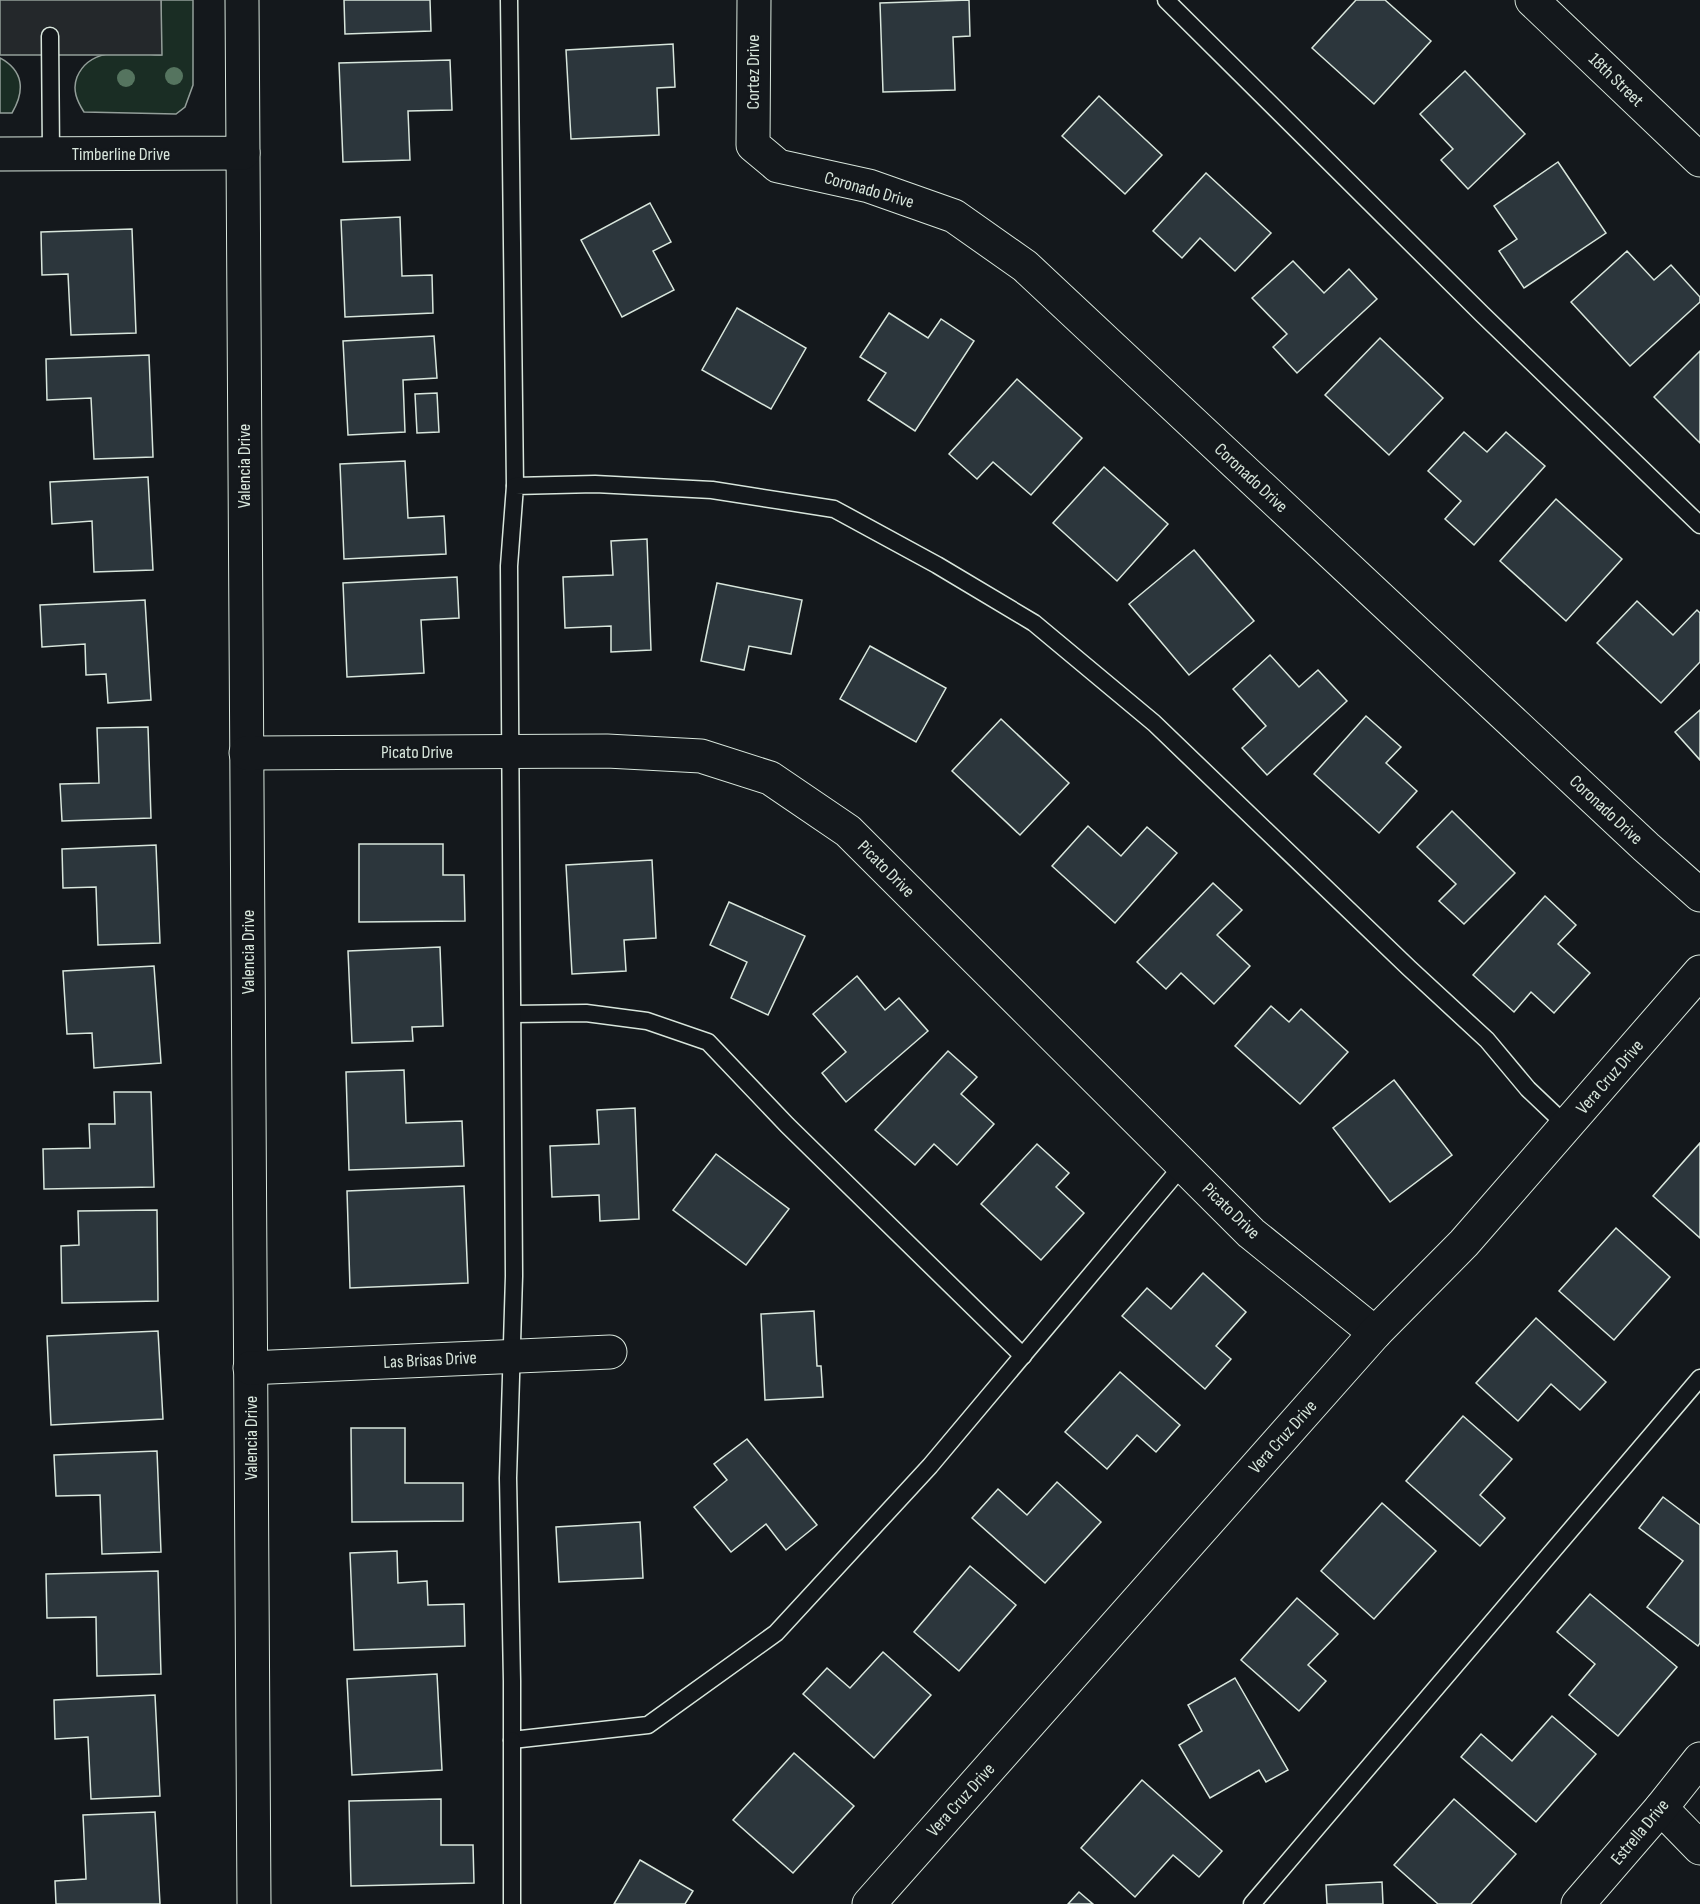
<svg xmlns="http://www.w3.org/2000/svg" width="1700" height="1904" viewBox="0 0 1700 1904" font-family="'Sofia Sans Condensed',sans-serif">
<rect width="100%" height="100%" fill="#14181c"/>
<g fill="#1a2d24" stroke="#939e99" stroke-width="1.5">
<path d="M161,0H193V85L185,107L176,114L84,112C77,101 72,90 77,77C91,44 132,54 161,55Z"/>
<path d="M0,58C24,71 25,91 12,113H0Z"/>
</g>
<polygon fill="#24282b" stroke="#939e99" stroke-width="1.5" points="0,0 161,0 162,55 0,55"/>
<g fill="#2c363c" stroke="#d8e6dc" stroke-width="1.5">
<polygon points="344,0 430,0 431,31 345,34"/>
<polygon points="969,0 970,36 953,37 955,90 883,92 880,3"/>
<polygon points="1356,0 1385,0 1431,41 1374,104 1312,48"/>
<polygon points="673,44 675,87 657,88 659,135 571,139 566,50"/>
<polygon points="450,60 452,110 408,111 410,160 343,162 339,63"/>
<polygon points="1465,71 1525,134 1468,189 1441,160 1453,149 1420,114"/>
<polygon points="1099,96 1162,155 1125,194 1062,136"/>
<polygon points="1558,162 1606,233 1524,288 1499,251 1517,239 1494,206"/>
<polygon points="1206,173 1271,233 1235,271 1200,238 1182,258 1153,231"/>
<polygon points="650,203 671,242 653,251 674,290 622,317 581,240"/>
<polygon points="400,217 402,276 432,275 433,313 345,317 341,220"/>
<polygon points="132,229 136,333 71,335 68,274 42,275 41,232"/>
<polygon points="1627,251 1654,280 1671,265 1700,297 1700,302 1630,366 1571,302"/>
<polygon points="1293,261 1324,293 1349,269 1377,299 1297,373 1273,347 1287,334 1252,298"/>
<polygon points="737,308 806,348 771,409 702,370"/>
<polygon points="889,313 928,338 941,319 974,341 915,431 868,400 886,373 860,357"/>
<polygon points="434,336 437,378 403,380 405,432 348,435 343,341"/>
<polygon points="1380,338 1443,398 1389,455 1325,395"/>
<polygon points="1700,351 1700,443 1654,397"/>
<polygon points="149,355 153,457 94,459 91,398 47,400 46,359"/>
<polygon points="1017,379 1082,438 1031,495 993,462 977,479 949,454"/>
<polygon points="437,393 439,432 417,433 415,394"/>
<polygon points="1464,432 1487,452 1506,432 1545,466 1474,545 1445,519 1461,501 1428,471"/>
<polygon points="405,461 408,518 444,516 446,554 344,559 340,464"/>
<polygon points="1104,467 1168,524 1117,581 1053,523"/>
<polygon points="148,477 153,570 94,572 92,521 52,524 50,482"/>
<polygon points="1556,499 1622,559 1566,621 1500,561"/>
<polygon points="647,539 651,650 611,652 611,626 565,628 563,577 613,575 611,541"/>
<polygon points="1194,550 1254,621 1189,675 1129,604"/>
<polygon points="457,577 459,618 421,620 424,673 347,677 343,583"/>
<polygon points="717,583 802,600 791,654 749,646 744,670 701,661"/>
<polygon points="145,600 151,700 108,703 106,674 86,675 85,644 42,647 40,605"/>
<polygon points="1637,601 1673,635 1697,610 1700,613 1700,662 1661,703 1597,643"/>
<polygon points="870,646 946,688 916,742 840,699"/>
<polygon points="1270,655 1299,687 1318,670 1347,701 1267,775 1242,748 1266,726 1233,689"/>
<polygon points="1700,710 1700,760 1675,732"/>
<polygon points="1366,716 1401,747 1386,763 1417,791 1379,833 1314,774"/>
<polygon points="1001,719 1069,783 1020,835 952,771"/>
<polygon points="148,727 151,818 62,821 60,784 99,783 97,728"/>
<polygon points="1452,811 1515,873 1464,924 1439,901 1456,884 1417,847"/>
<polygon points="1088,826 1121,856 1147,827 1177,853 1115,923 1052,866"/>
<polygon points="359,844 443,844 443,875 464,875 465,921 359,922"/>
<polygon points="156,845 160,943 98,945 96,887 63,888 62,849"/>
<polygon points="652,860 656,938 624,940 626,971 572,974 566,865"/>
<polygon points="1213,883 1242,910 1217,935 1250,966 1214,1004 1181,973 1166,989 1137,962"/>
<polygon points="1545,896 1576,925 1558,944 1590,973 1554,1013 1531,992 1514,1012 1473,975"/>
<polygon points="729,902 805,936 768,1015 731,998 747,962 710,945"/>
<polygon points="440,947 443,1026 412,1027 413,1041 352,1043 348,951"/>
<polygon points="154,966 161,1063 94,1068 92,1033 67,1034 63,971"/>
<polygon points="857,976 885,1010 899,998 928,1031 846,1102 822,1073 846,1052 813,1014"/>
<polygon points="1271,1006 1289,1022 1301,1009 1348,1052 1300,1104 1235,1046"/>
<polygon points="948,1051 977,1077 961,1094 994,1124 957,1165 934,1144 915,1165 875,1130"/>
<polygon points="404,1070 406,1123 462,1121 464,1166 349,1170 346,1072"/>
<polygon points="1394,1080 1452,1155 1390,1202 1333,1128"/>
<polygon points="114,1092 151,1092 154,1187 44,1189 43,1149 90,1148 89,1124 115,1124"/>
<polygon points="635,1108 639,1219 600,1221 599,1195 552,1197 550,1146 599,1144 597,1110"/>
<polygon points="1700,1143 1700,1238 1653,1196"/>
<polygon points="1037,1144 1069,1173 1056,1187 1084,1213 1041,1260 981,1204"/>
<polygon points="716,1154 789,1209 746,1265 673,1210"/>
<polygon points="464,1186 468,1283 350,1288 347,1191"/>
<polygon points="157,1210 158,1301 62,1303 61,1246 79,1245 78,1211"/>
<polygon points="1616,1228 1670,1277 1614,1340 1559,1291"/>
<polygon points="1203,1273 1246,1312 1216,1346 1231,1359 1205,1389 1122,1316 1147,1288 1171,1309"/>
<polygon points="814,1311 817,1366 821,1366 823,1397 765,1400 761,1314"/>
<polygon points="1536,1318 1606,1382 1580,1410 1551,1384 1518,1421 1476,1383"/>
<polygon points="158,1331 163,1419 51,1425 47,1336"/>
<polygon points="1120,1372 1180,1425 1156,1452 1137,1435 1107,1469 1065,1432"/>
<polygon points="1463,1416 1512,1459 1480,1495 1505,1518 1480,1546 1406,1481"/>
<polygon points="351,1428 405,1428 405,1483 463,1483 463,1521 352,1522"/>
<polygon points="747,1439 817,1525 786,1550 766,1524 731,1552 694,1507 727,1480 714,1464"/>
<polygon points="157,1451 161,1552 102,1554 100,1495 56,1496 54,1455"/>
<polygon points="1057,1482 1101,1522 1045,1583 972,1518 998,1489 1027,1515"/>
<polygon points="1663,1497 1700,1525 1700,1643 1698,1646 1647,1607 1683,1561 1639,1528"/>
<polygon points="1382,1503 1436,1551 1374,1619 1321,1571"/>
<polygon points="640,1522 643,1578 559,1582 556,1527"/>
<polygon points="397,1551 398,1583 427,1581 428,1605 464,1604 465,1646 354,1650 350,1553"/>
<polygon points="970,1566 1016,1605 959,1671 914,1632"/>
<polygon points="158,1571 161,1674 97,1676 96,1617 47,1618 46,1574"/>
<polygon points="1590,1594 1677,1667 1618,1736 1569,1695 1595,1664 1557,1632"/>
<polygon points="1297,1598 1338,1634 1308,1665 1326,1681 1299,1711 1241,1660"/>
<polygon points="883,1652 931,1695 874,1758 803,1694 827,1668 850,1688"/>
<polygon points="437,1674 442,1770 352,1775 347,1679"/>
<polygon points="1235,1678 1288,1770 1266,1782 1259,1770 1210,1798 1179,1745 1202,1731 1188,1705"/>
<polygon points="155,1695 160,1796 91,1799 88,1737 55,1739 54,1700"/>
<polygon points="1552,1716 1596,1754 1536,1822 1461,1757 1481,1734 1512,1761"/>
<polygon points="794,1753 854,1806 793,1873 733,1820"/>
<polygon points="1142,1780 1222,1851 1199,1877 1173,1855 1135,1897 1081,1848"/>
<polygon points="441,1799 441,1845 473,1845 474,1883 351,1886 349,1801"/>
<polygon points="1454,1799 1516,1854 1471,1904 1438,1904 1394,1865"/>
<polygon points="155,1812 160,1904 56,1904 55,1881 86,1879 83,1815"/>
<polygon points="640,1860 693,1891 685,1904 614,1904"/>
<polygon points="1382,1882 1383,1904 1327,1904 1326,1885"/>
<polygon points="1079,1892 1093,1904 1068,1904"/>
</g>
<g fill="none" stroke-linecap="round" stroke-linejoin="round">
<defs>
<g id="service">
<polyline points="509,0 515,486"/>
<polyline points="1166,0 1482,314 1700,525"/>
<polyline points="50,36 51,154"/>
<polyline points="513,1014 586,1013 647,1021 708,1042 787,1125 1023,1356"/>
<polyline points="1183,1165 930,1466 776,1633 648,1725 512,1740 512,1681 508,1478 514,1276 509,566 515,486 595,484 712,490 834,509 937,565 1034,623 1154,723 1409,968 1487,1040 1528,1089 1567,1126"/>
<polyline points="512,1740 512,1904"/>
<polyline points="1252,1904 1700,1378"/>
</g>
<g id="minor">
<polyline points="754,0 753,145 778,166 869,186 954,216 1025,266 1646,847 1700,895"/>
<polyline points="1532,0 1700,160"/>
<polyline points="243,153 254,1904"/>
<polyline points="246,753 607,751 701,756 770,778 848,831 1251,1233 1375,1333"/>
<polyline points="250,1368 610,1352"/>
<polyline points="1661,1808 1700,1848"/>
<polyline points="869,1904 1375,1333 1464,1243 1700,972"/>
<polyline points="1578,1904 1661,1808 1700,1759"/>
</g>
<polyline id="tertiary" points="0,154 243,153 242,0"/>
</defs>
<use href="#service" stroke="#d8e6dc" stroke-width="19"/>
<use href="#minor" stroke="#d8e6dc" stroke-width="35"/>
<use href="#tertiary" stroke="#d8e6dc" stroke-width="35"/>
<use href="#service" stroke="#14181c" stroke-width="16"/>
<use href="#minor" stroke="#14181c" stroke-width="33"/>
<use href="#tertiary" stroke="#14181c" stroke-width="33"/>
</g>
<g fill="#55745f">
<circle cx="174" cy="76" r="9"/>
<circle cx="126" cy="78" r="9"/>
</g>
<g text-anchor="middle" dominant-baseline="central" stroke-width="4.5" stroke-linejoin="round" paint-order="stroke">
<g font-size="18" fill="#d8e6dc" stroke="#14181c">
<text transform="translate(753 72) rotate(-90)">Cortez Drive</text>
<text transform="translate(1616 80) rotate(44)">18th Street</text>
<text x="121" y="154">Timberline Drive</text>
<text transform="translate(869 190) rotate(16)">Coronado Drive</text>
<text transform="translate(244 466) rotate(-90)">Valencia Drive</text>
<text transform="translate(1251 478) rotate(43)">Coronado Drive</text>
<text x="417" y="752">Picato Drive</text>
<text transform="translate(1606 810) rotate(43)">Coronado Drive</text>
<text transform="translate(886 869) rotate(45)">Picato Drive</text>
<text transform="translate(248 952) rotate(-90)">Valencia Drive</text>
<text transform="translate(1610 1077) rotate(-49)">Vera Cruz Drive</text>
<text transform="translate(1231 1211) rotate(44)">Picato Drive</text>
<text transform="translate(430 1360) rotate(-3)">Las Brisas Drive</text>
<text transform="translate(1283 1437) rotate(-48)">Vera Cruz Drive</text>
<text transform="translate(251 1438) rotate(-90)">Valencia Drive</text>
<text transform="translate(961 1800) rotate(-48)">Vera Cruz Drive</text>
<text transform="translate(1640 1832) rotate(-50)">Estrella Drive</text>
</g>
</g>
</svg>
